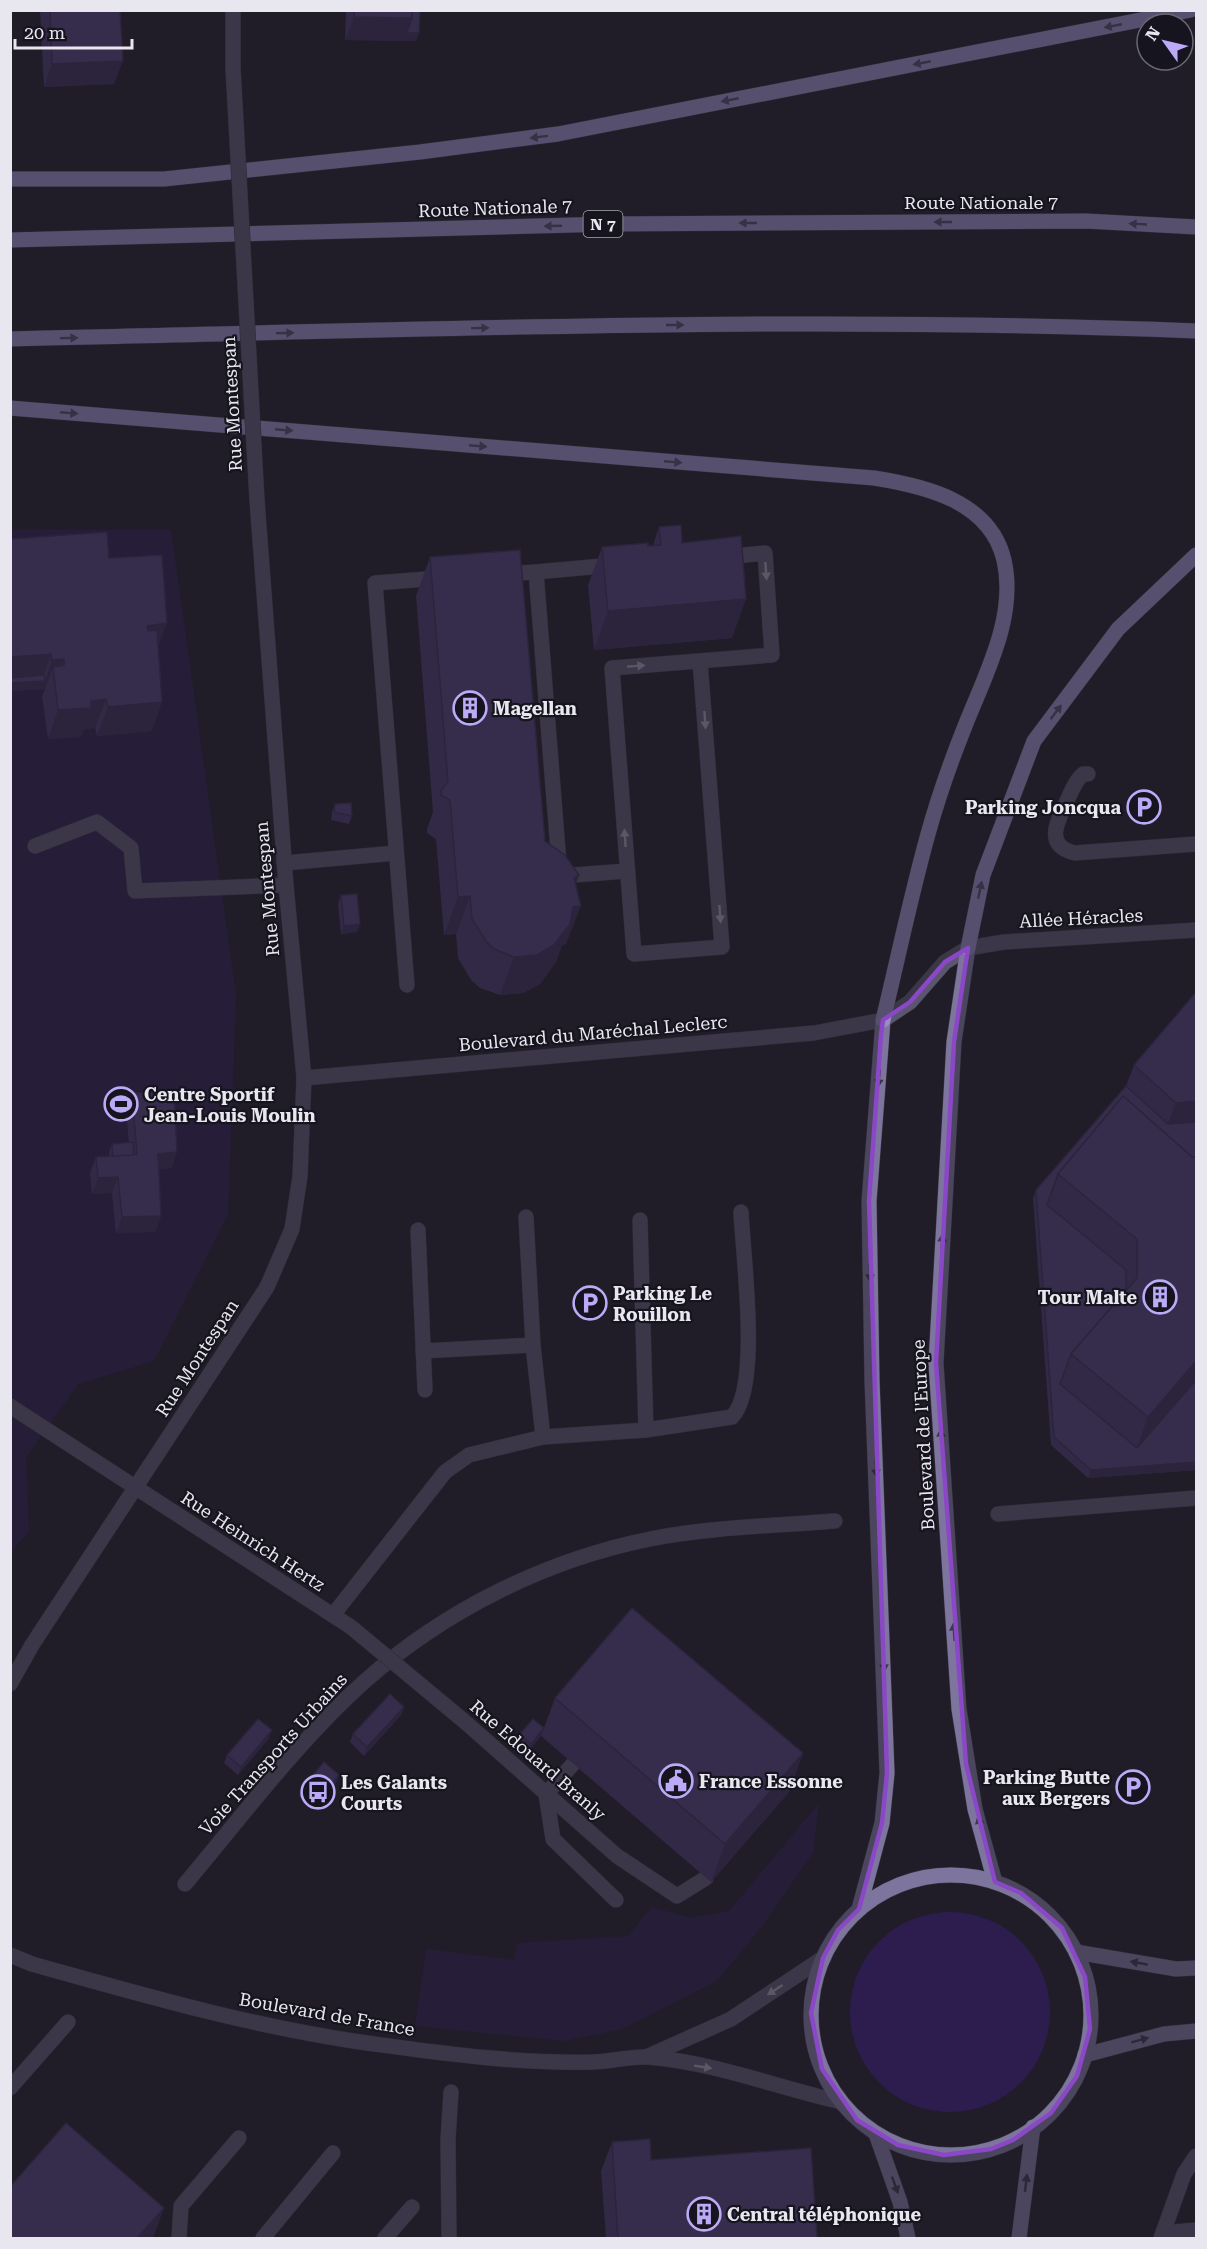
<svg xmlns="http://www.w3.org/2000/svg" width="1207" height="2249" viewBox="0 0 1207 2249" font-family="'Roboto Serif',serif">
<rect width="100%" height="100%" fill="#201d28"/>
<g fill="#2d1d4f">
<polygon points="11,529 171,530 236,995 228,1214 154,1361 78,1384 26,1457 29,1531 11,1552"/>
<polygon points="819,1803 813,1853 763,1925 717,1981 622,2029 564,2041 415,2026 426,1949 514,1960 518,1943 628,1936 652,1907 691,1918 729,1911"/>
<circle cx="950" cy="2012" r="100"/>
</g>
<g fill="none" stroke-linecap="round" stroke-linejoin="round">
<defs>
<g id="service">
<polyline points="536,572 613,565"/>
<polyline points="503,574 536,572 560,876 627,871"/>
<polyline points="700,661 722,947 634,954 612,668 772,655 765,553 724,557"/>
<path d="M1088,774H1083C1074,782 1071,793 1066,803C1056,824 1045,846 1075,853L1196,844"/>
<polyline points="35,846 97,822 131,848 135,891 286,885"/>
<polyline points="284,863 396,853"/>
<polyline points="968,948 1004,942 1196,930"/>
<polyline points="407,985 375,583 440,578"/>
<polyline points="640,1220 646,1430"/>
<polyline points="418,1230 425,1390"/>
<polyline points="423,1351 533,1345"/>
<polyline points="10,1406 351,1627"/>
<path d="M543,1437L646,1430L732,1417C761,1388 743,1256 741,1212"/>
<polyline points="998,1514 1196,1498"/>
<polyline points="333,1615 445,1472 469,1455 543,1437 533,1345 526,1217"/>
<polyline points="464,1721 617,1856 677,1896 706,1878"/>
<polyline points="573,1764 546,1794 553,1839 616,1900"/>
<path d="M185,1884C243,1815 298,1741 365,1681C445,1610 546,1560 650,1539C710,1527 774,1526 835,1521"/>
<polyline points="10,2088 68,2022"/>
<polyline points="1163,2233 1196,2230"/>
<polyline points="179,2238 181,2206 239,2138"/>
<polyline points="263,2238 333,2153"/>
<polyline points="385,2238 412,2207"/>
<polyline points="1161,2238 1184,2174 1196,2156"/>
</g>
<polyline id="pedestrian" points="449,2238 448,2139 451,2092"/>
<g id="minor">
<polyline points="233,68 233,10"/>
<polyline points="304,1078 814,1033 883,1020 910,1002 945,962 968,948"/>
<polyline points="10,1684 32,1645 267,1287 292,1229 300,1176 304,1078 286,885 257,500"/>
<path d="M10,1955L32,1964C143,1995 253,2027 367,2043C441,2053 518,2064 593,2062C611,2062 629,2056 647,2057C713,2062 776,2087 841,2102"/>
<polyline points="646,2057 731,2019 823,1958"/>
</g>
<g id="secondary">
<polyline points="968,948 954,1042 936,1363 959,1709 975,1809 995,1882"/>
<circle cx="951" cy="2015" r="140"/>
<polyline points="859,1909 882,1823 887,1773 872,1381 869,1201 883,1020"/>
<polyline points="1076,1952 1176,1969 1196,1968"/>
<polyline points="1085,2055 1164,2034 1196,2031"/>
<polyline points="876,2134 900,2202 908,2238"/>
<polyline points="1019,2238 1033,2127"/>
</g>
<g id="primary">
<polyline points="10,179 164,179 420,152 558,134 1191,10"/>
<polyline points="10,240 610,224 1086,221 1196,227"/>
<path d="M10,339C406,330 801,315 1196,331"/>
<path d="M10,408L874,478C925,486 990,501 1004,560C1017,617 985,675 965,726C951,761 938,798 928,834C911,895 898,958 883,1020"/>
<polyline points="968,948 983,875 1034,741 1118,629 1196,555"/>
</g>
</defs>
<use href="#service" stroke="#3c3944" stroke-width="16"/>
<use href="#pedestrian" stroke="#3c3944" stroke-width="16"/>
<use href="#minor" stroke="#3c3944" stroke-width="16"/>
<use href="#secondary" stroke="#3c3944" stroke-width="16"/>
<use href="#primary" stroke="#3c3944" stroke-width="16"/>
<use href="#service" stroke="#5b5670" stroke-width="15"/>
<use href="#pedestrian" stroke="#5b5670" stroke-width="15"/>
<use href="#minor" stroke="#5b5670" stroke-width="15"/>
<use href="#secondary" stroke="#7e759f" stroke-width="15"/>
<use href="#primary" stroke="#988cc3" stroke-width="15"/>
<defs>
<polyline id="service-bridge" points="351,1627 464,1721"/>
<polyline id="minor-bridge" points="233,68 257,500"/>
</defs>
<use href="#service-bridge" stroke="#3c3944" stroke-width="16" stroke-linecap="butt"/>
<use href="#minor-bridge" stroke="#3c3944" stroke-width="16" stroke-linecap="butt"/>
<use href="#service-bridge" stroke="#5b5670" stroke-width="15"/>
<use href="#minor-bridge" stroke="#5b5670" stroke-width="15"/>
</g>
<g fill="#453869">
<polygon points="40,10 120,10 114,84 44,87"/>
<polygon points="346,10 420,10 416,41 345,40"/>
<polygon points="659,527 682,543 732,638 594,650 588,585 602,547 653,545"/>
<polygon points="10,539 109,558 158,647 152,731 97,736 95,728 84,729 81,737 48,739 42,696 45,689 10,691"/>
<polygon points="430,557 545,841 576,885 566,944 562,945 556,962 540,984 523,993 500,995 480,988 471,980 458,958 456,934 444,935 436,839 427,833 427,829 433,812 416,596"/>
<polygon points="335,804 352,816 349,824 331,820 332,812"/>
<polygon points="341,895 357,932 341,934 338,904"/>
<polygon points="1197,991 1197,1470 1088,1478 1051,1445 1033,1198 1036,1190 1126,1086 1134,1065"/>
<polygon points="132,1093 172,1168 159,1169 161,1216 155,1232 116,1233 112,1193 92,1194 90,1173 96,1157 109,1156 109,1152 112,1144 129,1143 126,1109"/>
<polygon points="555,1698 803,1753 789,1792 711,1882 541,1736 528,1752 517,1743 520,1734 544,1728"/>
<polygon points="404,1707 401,1715 364,1756 350,1742 353,1734"/>
<polygon points="269,1738 238,1775 224,1763 227,1755"/>
<polygon points="336,1783 314,1809 299,1796 302,1788"/>
<polygon points="612,2142 651,2160 817,2238 606,2238 601,2171"/>
</g>
<g fill="#382e55">
<polygon points="354,17 412,18 419,33 416,41 345,40"/>
<polygon points="123,61 114,84 44,87 52,64"/>
<polygon points="746,599 732,638 594,650 608,611"/>
<polygon points="167,623 156,652 136,655 147,626"/>
<polygon points="51,654 42,681 45,681 52,660 64,659 55,683 53,667 45,689 10,691 10,657"/>
<polygon points="106,699 95,728 84,729 81,737 48,739 58,710 91,701"/>
<polygon points="162,702 152,731 97,736 108,707"/>
<polygon points="579,875 565,914 574,878"/>
<polygon points="470,896 456,934 444,935 458,897"/>
<polygon points="581,906 566,944 562,945 556,962 540,984 523,993 500,995 514,957 573,907"/>
<polygon points="360,924 357,932 341,934 344,926"/>
<polygon points="1197,1101 1197,1130 1165,1132 1176,1103"/>
<polygon points="177,1152 172,1168 152,1170 158,1154"/>
<polygon points="118,1177 112,1193 92,1194 98,1178"/>
<polygon points="161,1216 155,1232 116,1233 122,1217"/>
<polygon points="1197,1360 1197,1387 1134,1456 1148,1417"/>
<polygon points="1197,1462 1197,1470 1088,1478 1091,1470"/>
<polygon points="404,1707 401,1715 364,1756 367,1747"/>
<polygon points="544,1728 541,1736 528,1752 531,1744"/>
<polygon points="272,1730 269,1738 238,1775 241,1767"/>
<polygon points="803,1753 789,1792 711,1882 725,1844"/>
<polygon points="339,1775 336,1783 314,1809 317,1801"/>
<polygon points="164,2208 153,2238 137,2238"/>
</g>
<g fill="#50417a" stroke="#382e55" stroke-width="1.5">
<polygon points="50,10 120,10 123,61 52,64"/>
<polygon points="354,10 412,10 412,18 354,17"/>
<polygon points="412,10 420,10 419,33 407,33 412,18"/>
<polygon points="681,525 682,543 741,536 746,599 608,611 602,547 648,543 648,546 661,545 659,527"/>
<polygon points="107,532 109,558 162,555 167,623 147,626 148,631 157,630 162,702 108,707 106,699 91,701 91,708 58,710 53,667 64,665 64,659 52,660 51,654 10,657 10,539"/>
<polygon points="520,550 545,841 565,855 579,875 574,878 581,906 573,907 570,924 554,945 537,955 514,957 494,949 486,941 472,919 470,896 458,897 450,800 441,795 441,791 448,781 430,557"/>
<polygon points="44,675 45,681 10,683 10,678"/>
<polygon points="351,803 352,816 334,812 335,804"/>
<polygon points="357,894 360,924 344,926 341,895"/>
<polygon points="1197,991 1197,1101 1176,1103 1134,1065"/>
<polygon points="1126,1086 1168,1124 1197,1122 1197,1157 1192,1157 1123,1096 1058,1174 1047,1205 1126,1270 1126,1290 1071,1354 1060,1384 1137,1448 1197,1379 1197,1462 1091,1470 1054,1437 1036,1190"/>
<polygon points="174,1091 177,1152 158,1154 161,1216 122,1217 118,1177 98,1178 96,1157 137,1154 132,1093"/>
<polygon points="1123,1096 1192,1157 1197,1157 1197,1360 1148,1417 1071,1354 1137,1278 1137,1239 1058,1174"/>
<polygon points="133,1142 134,1155 113,1156 112,1144"/>
<polygon points="632,1608 803,1753 725,1844 555,1698"/>
<polygon points="390,1694 404,1707 367,1747 353,1734"/>
<polygon points="258,1719 272,1730 241,1767 227,1755"/>
<polygon points="533,1719 544,1728 531,1744 520,1734"/>
<polygon points="324,1762 339,1775 317,1801 302,1788"/>
<polygon points="66,2123 164,2208 137,2238 10,2238 10,2187"/>
<polygon points="650,2139 651,2160 811,2148 817,2238 618,2238 612,2142"/>
</g>
<defs><path id="oneway-solid" d="M-6-.8H1V-3.2L6.5 0L1 3.2V.8H-6Z" transform="scale(1.5)"/></defs>
<g fill="#504a68">
<use href="#oneway-solid" transform="translate(1113 26) rotate(169)"/>
<use href="#oneway-solid" transform="translate(922 63) rotate(169)"/>
<use href="#oneway-solid" transform="translate(730 100) rotate(169)"/>
<use href="#oneway-solid" transform="translate(539 137) rotate(173)"/>
<use href="#oneway-solid" transform="translate(943 222) rotate(180)"/>
<use href="#oneway-solid" transform="translate(748 223) rotate(180)"/>
<use href="#oneway-solid" transform="translate(1138 224) rotate(-177)"/>
<use href="#oneway-solid" transform="translate(553 226) rotate(178)"/>
<use href="#oneway-solid" transform="translate(675 325)"/>
<use href="#oneway-solid" transform="translate(480 328) rotate(-1)"/>
<use href="#oneway-solid" transform="translate(285 333) rotate(-1)"/>
<use href="#oneway-solid" transform="translate(69 338) rotate(-1)"/>
<use href="#oneway-solid" transform="translate(69 413) rotate(5)"/>
<use href="#oneway-solid" transform="translate(284 430) rotate(5)"/>
<use href="#oneway-solid" transform="translate(478 446) rotate(5)"/>
<use href="#oneway-solid" transform="translate(673 462) rotate(5)"/>
<use href="#oneway-solid" transform="translate(1056 712) rotate(-53)"/>
<use href="#oneway-solid" transform="translate(980 890) rotate(-78)"/>
</g>
<g fill="#a29eb0">
<use href="#oneway-solid" transform="translate(766 571) rotate(86)"/>
<use href="#oneway-solid" transform="translate(636 666) rotate(-4)"/>
<use href="#oneway-solid" transform="translate(705 720) rotate(86)"/>
<use href="#oneway-solid" transform="translate(625 838) rotate(-94)"/>
<use href="#oneway-solid" transform="translate(720 914) rotate(86)"/>
<use href="#oneway-solid" transform="translate(775 1990) rotate(147)"/>
<use href="#oneway-solid" transform="translate(703 2067) rotate(9)"/>
</g>
<g fill="#3a364b">
<use href="#oneway-solid" transform="translate(879 1078) rotate(96)"/>
<use href="#oneway-solid" transform="translate(942 1243) rotate(-87)"/>
<use href="#oneway-solid" transform="translate(870 1273) rotate(89)"/>
<use href="#oneway-solid" transform="translate(941 1438) rotate(-94)"/>
<use href="#oneway-solid" transform="translate(876 1468) rotate(88)"/>
<use href="#oneway-solid" transform="translate(954 1632) rotate(-94)"/>
<use href="#oneway-solid" transform="translate(884 1663) rotate(88)"/>
<use href="#oneway-solid" transform="translate(980 1825) rotate(-105)"/>
<use href="#oneway-solid" transform="translate(1139 1963) rotate(-170)"/>
<use href="#oneway-solid" transform="translate(1140 2040) rotate(-15)"/>
<use href="#oneway-solid" transform="translate(1026 2183) rotate(-83)"/>
<use href="#oneway-solid" transform="translate(895 2185) rotate(70)"/>
</g>
<path d="M0 0H1207V2249H0ZM968,948L954,1042L936,1363L966,1764L995,1882L1021,1893L1062,1928L1085,1977L1090,2029L1077,2076L1051,2113L1013,2140L991,2149L944,2155L898,2145L857,2120L822,2069L811,2013L823,1958L838,1930L859,1909L882,1823L887,1773L869,1201L881,1035L883,1020L910,1002L945,962Z" fill="#201d28" fill-opacity=".55" fill-rule="evenodd"/>
<path fill="none" stroke="#8b48c6" stroke-width="4.5" stroke-linejoin="round" d="M968,948L954,1042L936,1363L966,1764L995,1882L1021,1893L1062,1928L1085,1977L1090,2029L1077,2076L1051,2113L1013,2140L991,2149L944,2155L898,2145L857,2120L822,2069L811,2013L823,1958L838,1930L859,1909L882,1823L887,1773L869,1201L881,1035L883,1020L910,1002L945,962Z"/>
<defs>
<symbol id="building-ring" viewBox="-11 -11 22 22"><circle r="9.5" fill="#16141e" stroke="#bbaaf6" stroke-width="1.5"/><path d="M-4-6H4V6H1V3H-1V6H-4ZM-2.5-4.3h1.7v1.8h-1.7ZM.8-4.3h1.7v1.8H.8ZM-2.5-1h1.7V.8h-1.7ZM.8-1h1.7V.8H.8Z" fill="#bbaaf6"/></symbol>
<symbol id="parking-ring" viewBox="-11 -11 22 22"><circle r="9.5" fill="#16141e" stroke="#bbaaf6" stroke-width="1.5"/><path d="M-3.5-5.5H1a3.5 3.5 0 0 1 0 7H-1V5.5H-3.5ZM-1-3.4V-.6H.8a1.4 1.4 0 0 0 0-2.8Z" fill="#bbaaf6"/></symbol>
<symbol id="stadium-ring" viewBox="-11 -11 22 22"><circle r="9.5" fill="#16141e" stroke="#bbaaf6" stroke-width="1.5"/><path d="M0-5a6.5 5 0 1 0 0 10a6.5 5 0 1 0 0-10ZM-3.5-1.8h7v3.6h-7Z" fill="#bbaaf6"/></symbol>
<symbol id="civic-ring" viewBox="-11 -11 22 22"><circle r="9.5" fill="#16141e" stroke="#bbaaf6" stroke-width="1.5"/><path d="M-.6-6.5H3V-4.5H.6V-3L4-1V1h2V6H-6V1h2V-1L-.6-3ZM-1.2 2.5V6h2.4V2.5Z" fill="#bbaaf6"/></symbol>
<symbol id="bus-ring" viewBox="-11 -11 22 22"><circle r="9.5" fill="#16141e" stroke="#bbaaf6" stroke-width="1.5"/><path d="M-5-6H5V4H4V6H2V4H-2V6H-4V4H-5ZM-3.5-4V0h7V-4ZM-3.5 1.2v1.5H-2V1.2ZM2 1.2v1.5H3.5V1.2Z" fill="#bbaaf6"/></symbol>
</defs>
<g fill-rule="evenodd">
<use href="#building-ring" x="451" y="689" width="38" height="38"/>
<use href="#parking-ring" x="1125" y="788" width="38" height="38"/>
<use href="#stadium-ring" x="102" y="1085" width="38" height="38"/>
<use href="#building-ring" x="1141" y="1278" width="38" height="38"/>
<use href="#parking-ring" x="571" y="1284" width="38" height="38"/>
<use href="#civic-ring" x="657" y="1762" width="38" height="38"/>
<use href="#parking-ring" x="1114" y="1768" width="38" height="38"/>
<use href="#bus-ring" x="299" y="1773" width="38" height="38"/>
<use href="#building-ring" x="685" y="2195" width="38" height="38"/>
</g>
<g text-anchor="middle" dominant-baseline="central" stroke-width="4.5" stroke-linejoin="round" paint-order="stroke">
<rect fill="#16141e" stroke="#a9a8b0" stroke-width="1.5" x="583.5" y="211" width="39" height="26" rx="4.5"/>
<g font-size="16" font-weight="bold" fill="#e8e7ef">
<text x="603" y="224">N 7</text>
</g>
<g font-size="18" fill="#e8e7ef" stroke="#16141e">
<text x="981" y="202">Route Nationale 7</text>
<text transform="translate(495 208) rotate(-2)">Route Nationale 7</text>
<text transform="translate(232 404) rotate(-93)">Rue Montespan</text>
<text transform="translate(267 889) rotate(-95)">Rue Montespan</text>
<text transform="translate(1081 918) rotate(-3)">Allée Héracles</text>
<text transform="translate(593 1033) rotate(-5)">Boulevard du Maréchal Leclerc</text>
<text transform="translate(197 1358) rotate(-57)">Rue Montespan</text>
<text transform="translate(923 1435) rotate(-93)">Boulevard de l'Europe</text>
<text transform="translate(253 1541) rotate(33)">Rue Heinrich Hertz</text>
<text transform="translate(273 1754) rotate(-48)">Voie Transports Urbains</text>
<text transform="translate(538 1760) rotate(41)">Rue Edouard Branly</text>
<text transform="translate(327 2014) rotate(10)">Boulevard de France</text>
</g>
<g font-size="18" font-weight="bold" fill="#e8e7ef" stroke="#16141e" text-anchor="start">
<text x="493" y="708">Magellan</text>
<text x="1121" y="807" text-anchor="end">Parking Joncqua</text>
<text x="144" y="1094">Centre Sportif<tspan x="144" dy="21">Jean-Louis Moulin</tspan></text>
<text x="613" y="1293">Parking Le<tspan x="613" dy="21">Rouillon</tspan></text>
<text x="1137" y="1297" text-anchor="end">Tour Malte</text>
<text x="1110" y="1777" text-anchor="end">Parking Butte<tspan x="1110" dy="21">aux Bergers</tspan></text>
<text x="699" y="1781">France Essonne</text>
<text x="341" y="1782">Les Galants<tspan x="341" dy="21">Courts</tspan></text>
<text x="727" y="2214">Central téléphonique</text>
</g>
</g>
<rect width="1207" height="2249" fill="none" stroke="#e8e7ef" stroke-width="24"/>
<g transform="translate(1165 42) rotate(304)"><circle r="28" fill="#16141e" stroke="#6a6872" stroke-width="1.5"/>
<path d="M0-4.5L10 22L0 15L-10 22Z" fill="#bbaaf6"/>
<text y="-9" font-size="16" font-weight="bold" text-anchor="middle" fill="#e8e7ef">N</text>
</g>
<path d="M15 39v9h117v-9" fill="none" stroke="#e8e7ef" stroke-width="3"/>
<text x="24" y="39" font-size="18" fill="#e8e7ef" stroke="#16141e" stroke-width="4.5" paint-order="stroke">20 m</text>
</svg>
